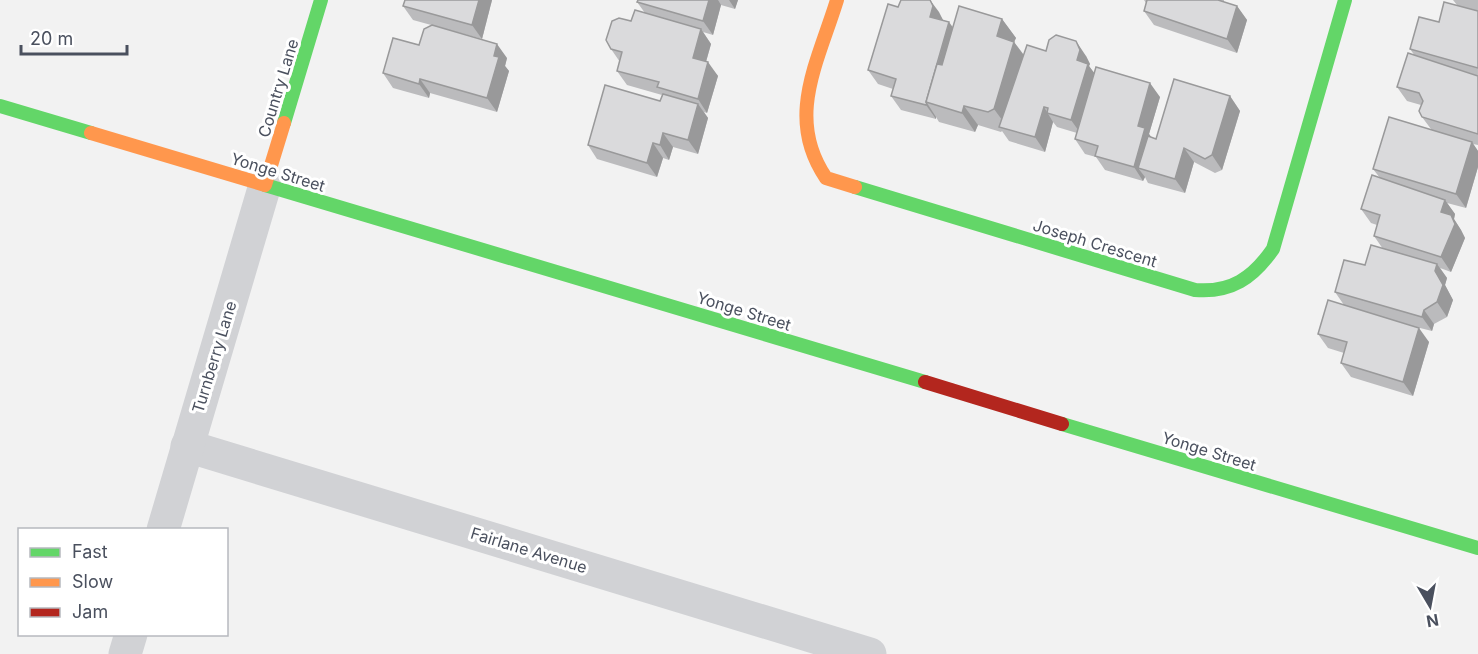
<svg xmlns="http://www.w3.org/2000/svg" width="1478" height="654" viewBox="0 0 1478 654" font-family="Inter,sans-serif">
<rect width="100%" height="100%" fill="#f2f2f2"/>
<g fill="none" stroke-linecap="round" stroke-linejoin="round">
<g stroke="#d1d2d5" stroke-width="33">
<polyline points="187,446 870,654"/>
<polyline points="163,530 265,185"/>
<polyline points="125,654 131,634"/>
</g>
<g stroke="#63d668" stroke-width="14">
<polyline points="0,106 91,133"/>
<polyline points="284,123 321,0"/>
<polyline points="265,185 925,382"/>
<path d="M855,187L1195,290C1231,293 1253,278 1273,249L1345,0"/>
<polyline points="1062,424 1478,548"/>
</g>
<g stroke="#ff974d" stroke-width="14">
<path d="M837,0C818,62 785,118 826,178L855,187"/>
<polyline points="91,133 265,185 284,123"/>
</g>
<polyline stroke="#b3261e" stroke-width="14" points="925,382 1062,424"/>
</g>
<g fill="#bbbbbd">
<polygon points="405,0 492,0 482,39 413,20 403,6"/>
<polygon points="638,0 738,0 735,9 721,5 713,35 703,32 711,44 706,62 718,76 707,113 704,112 708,118 698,154 673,147 669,160 663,158 657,177 597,159 588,145 660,101 662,95 627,85 617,71 620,62 611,49 631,21 645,13 637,2"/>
<polygon points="930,0 943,20 953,27 1002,19 1016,38 1014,42 1024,55 1046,51 1086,56 1090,64 1089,66 1094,73 1160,97 1149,134 1151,137 1156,139 1230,96 1240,111 1222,170 1215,173 1194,162 1185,193 1148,183 1145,177 1143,181 1105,170 1096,157 1085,154 1075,139 1077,133 1057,127 1053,122 1045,152 1009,141 1002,131 1001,132 978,125 975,132 939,122 936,117 936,119 901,110 891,96 893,89 878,84 868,70"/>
<polygon points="1144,0 1224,0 1224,2 1237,6 1247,20 1237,53 1154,25 1144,11 1146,3"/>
<polygon points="1453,0 1478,0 1478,145 1473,144 1478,151 1478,167 1466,208 1447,203 1455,214 1454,219 1461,230 1465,238 1451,272 1440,268 1447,278 1445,285 1453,300 1447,317 1434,324 1432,331 1408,325 1429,342 1413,396 1351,377 1341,363 1344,353 1328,348 1318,334 1344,305 1335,292 1383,249 1374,236 1377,225 1371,223 1361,209 1380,178 1373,169 1431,129 1422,117 1421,105 1407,101 1397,87 1415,56 1410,49 1457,5"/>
<polygon points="507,58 505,66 509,71 497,112 430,93 429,98 393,88 383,73"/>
</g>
<g fill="#99999a">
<polygon points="479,0 492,0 482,39 472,25"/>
<polygon points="709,0 718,0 721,5 713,35 703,21"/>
<polygon points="729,0 738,0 735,9"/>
<polygon points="930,0 939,12 943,20 930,17"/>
<polygon points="1237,6 1247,20 1237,53 1227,39"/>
<polygon points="1002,19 1016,38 1014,42 1028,61 1008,128 994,109 997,36"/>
<polygon points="949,22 959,36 927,102"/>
<polygon points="701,29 711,44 703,72 693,58"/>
<polygon points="1076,41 1086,56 1090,64 1089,66 1098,78 1081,134 1071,120 1077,60"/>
<polygon points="497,44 507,58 505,66 509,71 497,112 487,98 494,56"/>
<polygon points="708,62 718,76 707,113 698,99"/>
<polygon points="420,79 430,93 429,98 419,84"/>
<polygon points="1150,83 1160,97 1149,134 1155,142 1138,168 1145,177 1143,181 1134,167 1138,126"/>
<polygon points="1230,96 1240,111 1222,170 1212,155"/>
<polygon points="927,103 936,117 936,119 926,105"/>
<polygon points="698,104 708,118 698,154 688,140"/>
<polygon points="964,106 978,125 975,132 962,113"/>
<polygon points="1044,107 1053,122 1045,152 1035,137"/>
<polygon points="663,133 673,147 669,160 660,145"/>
<polygon points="1472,142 1478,151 1478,167 1466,208 1456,194"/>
<polygon points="653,143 663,158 657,177 647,163"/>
<polygon points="1184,148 1194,162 1185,193 1175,179"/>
<polygon points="1445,200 1455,214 1454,219 1461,230 1465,238 1451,272 1441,257 1441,212"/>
<polygon points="1437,264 1447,278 1445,285 1453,300 1447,317 1437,302 1435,271"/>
<polygon points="1424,310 1434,324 1432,331 1422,317"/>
<polygon points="1419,328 1429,342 1413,396 1403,382"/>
</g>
<g fill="#dadadc" stroke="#99999a" stroke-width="1.5">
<polygon points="405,0 479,0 472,25 403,6"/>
<polygon points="638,0 709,0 703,21 637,2"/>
<polygon points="901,0 930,0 933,6 930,17 949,22 926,102 927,102 926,105 891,96 896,79 868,70 888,4 898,7"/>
<polygon points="1147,0 1218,0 1237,6 1227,39 1144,11"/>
<polygon points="1444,2 1478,11 1478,68 1410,49 1419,17 1439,22"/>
<polygon points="959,6 1002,19 997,36 1014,42 994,109 988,112 964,106 962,113 926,102 937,64 942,65"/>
<polygon points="635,10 701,29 693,58 708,62 698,99 657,87 659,82 617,71 622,52 611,49 606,40 612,21 619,18 631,21"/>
<polygon points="432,25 497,44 494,56 499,57 487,98 420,79 419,84 383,73 393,38 419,45 424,29"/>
<polygon points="1056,35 1076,41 1080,50 1077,60 1088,64 1071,120 1047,113 1048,108 1044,107 1035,137 999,127 1027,45 1046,51 1049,40"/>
<polygon points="1408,53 1478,76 1478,134 1422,117 1419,111 1423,101 1419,93 1397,87"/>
<polygon points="1096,67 1150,83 1138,126 1145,128 1134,167 1095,156 1098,146 1075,139"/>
<polygon points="1174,79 1230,96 1212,155 1205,159 1184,148 1175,179 1138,168 1148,136 1156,139"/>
<polygon points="605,85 660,101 663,94 698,104 688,140 663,133 660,145 653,143 647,163 588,145"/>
<polygon points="1389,117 1472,142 1456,194 1373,169"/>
<polygon points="1372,175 1445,200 1441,212 1451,215 1455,224 1441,257 1374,236 1380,215 1361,209"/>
<polygon points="1371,245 1437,264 1435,271 1443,285 1437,302 1424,310 1422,317 1335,292 1344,260 1365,265"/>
<polygon points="1328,300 1419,328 1403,382 1341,363 1347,342 1318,334"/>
</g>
<g text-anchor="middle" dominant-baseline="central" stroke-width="6" stroke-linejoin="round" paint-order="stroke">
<g font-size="16" fill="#4a505e" stroke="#fff">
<text transform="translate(278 88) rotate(-73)">Country Lane</text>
<text transform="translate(278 172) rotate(17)">Yonge Street</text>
<text transform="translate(1095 243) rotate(17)">Joseph Crescent</text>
<text transform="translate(744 311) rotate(17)">Yonge Street</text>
<text transform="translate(214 357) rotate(-73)">Turnberry Lane</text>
<text transform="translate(1209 451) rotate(17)">Yonge Street</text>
<text transform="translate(529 550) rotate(17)">Fairlane Avenue</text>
</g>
</g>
<rect x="18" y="528" width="210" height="108" fill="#ffffff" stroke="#b7b9bf" stroke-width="1.5"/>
<rect x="30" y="548" width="30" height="9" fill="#63d668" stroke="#b7b9bf" stroke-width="1.5"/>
<text x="72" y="558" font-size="18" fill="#4a505e">Fast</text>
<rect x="30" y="578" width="30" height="9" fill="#ff974d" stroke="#b7b9bf" stroke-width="1.5"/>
<text x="72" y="588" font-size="18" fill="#4a505e">Slow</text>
<rect x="30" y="608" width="30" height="9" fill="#b3261e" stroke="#b7b9bf" stroke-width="1.5"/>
<text x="72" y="618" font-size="18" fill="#4a505e">Jam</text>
<g transform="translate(1430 606) rotate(170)" stroke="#ffffff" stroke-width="4.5" paint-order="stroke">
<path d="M0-4.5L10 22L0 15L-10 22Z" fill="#4a505e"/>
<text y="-9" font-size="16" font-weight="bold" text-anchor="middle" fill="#4a505e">N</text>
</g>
<path d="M21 45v9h106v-9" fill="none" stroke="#4a505e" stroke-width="3"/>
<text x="30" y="45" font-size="18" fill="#4a505e" stroke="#ffffff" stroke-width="4.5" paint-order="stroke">20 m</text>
</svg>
